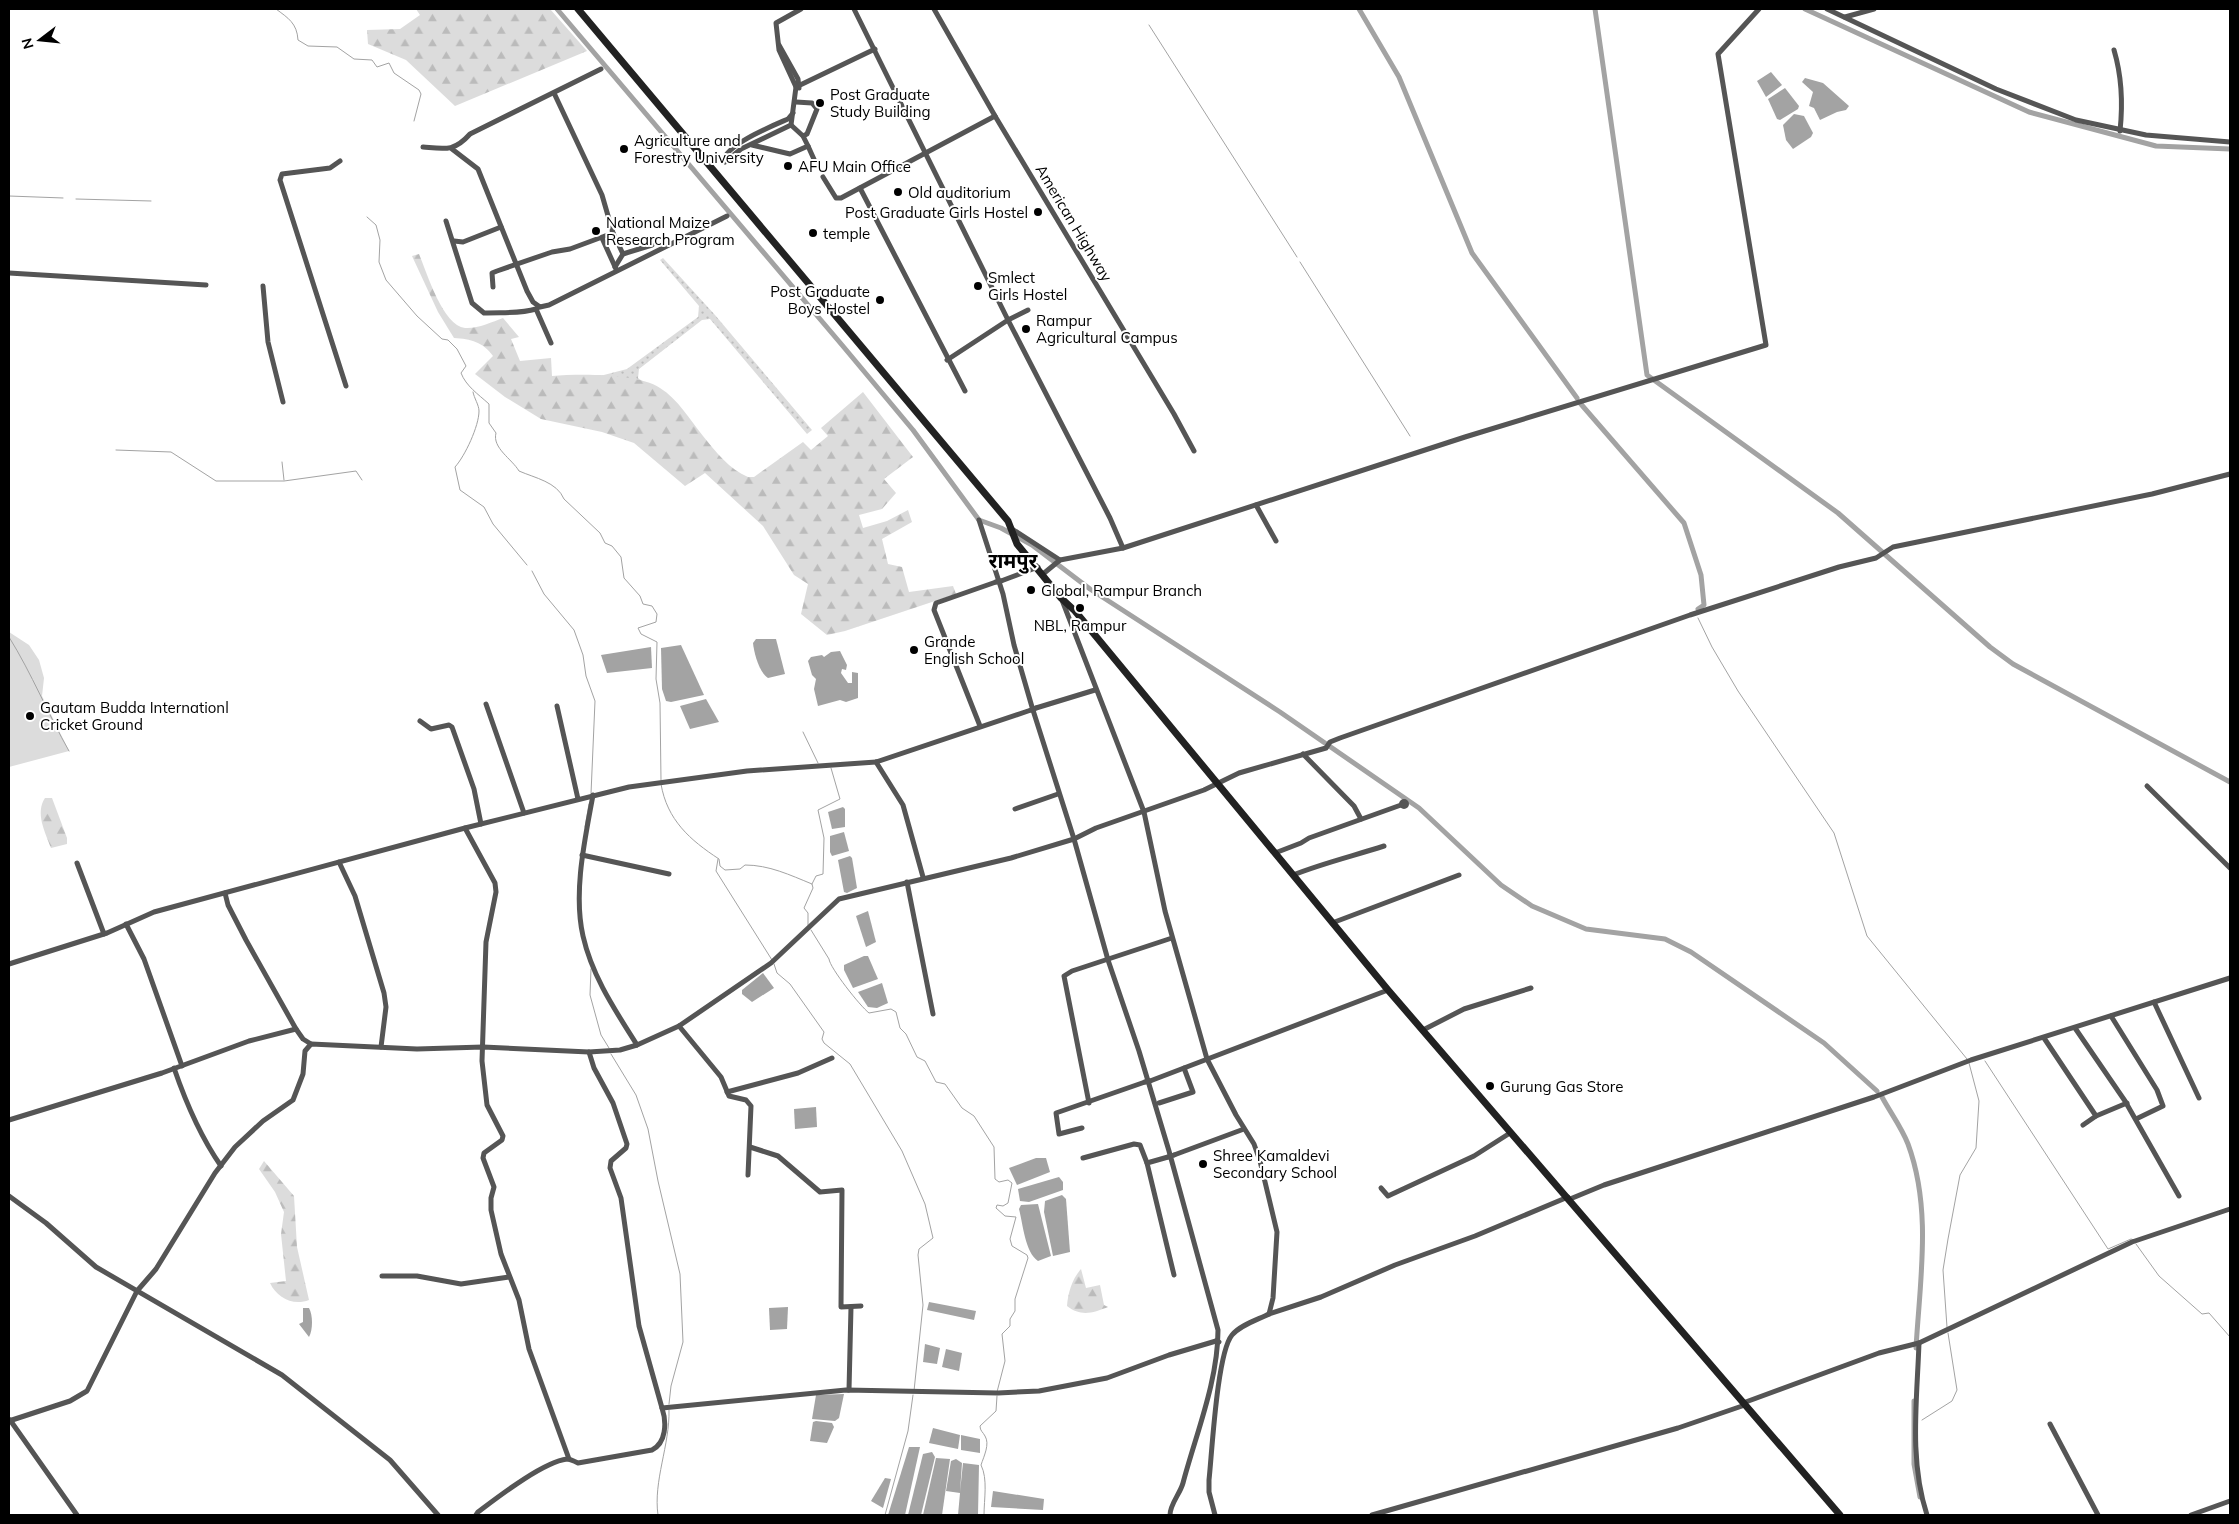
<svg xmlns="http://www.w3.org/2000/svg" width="2239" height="1524" viewBox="0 0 2239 1524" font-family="Mulish,'Noto Sans Devanagari',sans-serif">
<defs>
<pattern id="green-dots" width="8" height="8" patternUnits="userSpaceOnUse" patternTransform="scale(1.25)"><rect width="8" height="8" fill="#dcdcdc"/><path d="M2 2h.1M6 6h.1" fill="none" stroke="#bbb" stroke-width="1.8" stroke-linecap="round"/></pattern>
<pattern id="forest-firs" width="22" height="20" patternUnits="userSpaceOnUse" patternTransform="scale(1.25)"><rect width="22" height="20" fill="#dcdcdc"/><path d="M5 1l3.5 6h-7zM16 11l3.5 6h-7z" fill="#bbb"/></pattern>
</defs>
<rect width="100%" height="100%" fill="#fff"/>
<polygon fill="url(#green-dots)" points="663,258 715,315 812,430 807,434 710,319 702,320 639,369 638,378 642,381 600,376 627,369 698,317 699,306 660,260"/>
<g fill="url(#forest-firs)">
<polygon points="416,9 550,9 587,51 455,106 406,60 368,44 367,30 400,29 420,15"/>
<path d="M419,254C427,273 443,326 465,328C477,329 492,322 503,318L519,337L511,339L520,361L551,358L552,376C580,374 637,373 660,388C678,399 690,420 703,436C715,451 730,470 748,477H754L803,442L811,450L828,436L821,428L863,392L913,457L884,479L896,493L882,509L859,515L863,528L887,521L908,510L912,522L882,539L888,564L902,567L909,592L953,586L956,594L845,631L827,635L801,614L808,584L794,575L763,526L705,473L685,486L634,443L602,432L541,419L505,397L475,374L493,356C483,342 471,339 454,338L438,312L412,256Z"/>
<path d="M45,798H52L67,838V844L51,848C45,832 35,813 45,798Z"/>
<path d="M264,1161L294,1196L297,1247L309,1300C293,1306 277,1298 270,1283L286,1281L281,1234L284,1212L275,1192L259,1169Z"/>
<path d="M1081,1269L1086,1288L1100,1285L1104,1305L1108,1307C1093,1313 1081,1317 1067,1306C1068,1293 1072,1279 1081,1269Z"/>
</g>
<polygon fill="#dcdcdc" points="9,632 29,645 39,660 44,678 42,696 69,751 9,767"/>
<g fill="#a3a3a3">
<polygon points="1771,72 1782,85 1766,97 1757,81"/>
<polygon points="1805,78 1823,83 1849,106 1846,110 1837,112 1820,120 1814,108 1809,106 1813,92 1802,82"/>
<polygon points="1785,88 1799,106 1798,109 1780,120 1777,119 1768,99"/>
<polygon points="1794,114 1804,116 1813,133 1811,137 1793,149 1786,140 1783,125"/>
<path d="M756,639H776L785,674L768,678C759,672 754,653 753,643Z"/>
<polygon points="681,645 704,695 671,702 666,701 662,689 661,648"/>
<polygon points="651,647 652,668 607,673 601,655"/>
<polygon points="840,651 847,665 846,670 842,669 841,673 848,683 852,683 852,672 858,673 858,698 846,702 840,700 818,706 814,689 816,679 812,675 808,661 811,657 822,655 824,657 831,652"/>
<polygon points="706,699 719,722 690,729 680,706"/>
<polygon points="843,807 845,809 845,827 832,829 828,812"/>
<polygon points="844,832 849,851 832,856 830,852 830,836"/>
<polygon points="850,856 852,858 857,888 847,893 844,892 838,860"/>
<polygon points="868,911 876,942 866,947 856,916"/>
<polygon points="864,956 868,956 878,979 853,988 844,970 844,965"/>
<polygon points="763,973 774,988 752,1002 742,994 742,990"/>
<polygon points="882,983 888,1003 877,1008 868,1007 858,992"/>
<polygon points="816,1107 817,1127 795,1129 794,1109"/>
<polygon points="1036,1158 1046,1158 1050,1172 1017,1185 1009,1168"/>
<polygon points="1059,1177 1063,1182 1063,1190 1029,1202 1020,1201 1018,1189"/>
<polygon points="1062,1195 1066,1199 1070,1252 1053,1256 1044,1212 1045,1201"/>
<path d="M1038,1204L1051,1256L1038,1261C1025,1252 1023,1224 1019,1209L1021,1205Z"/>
<polygon points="929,1302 976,1311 974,1320 927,1310"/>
<polygon points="788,1307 787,1329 770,1330 769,1308"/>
<path d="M303,1308H309C313,1315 313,1330 309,1337L299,1324L303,1322Z"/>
<polygon points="925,1344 940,1348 937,1364 923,1362"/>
<polygon points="946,1349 962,1353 959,1371 942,1367"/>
<polygon points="844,1394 839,1418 835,1421 812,1419 816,1395"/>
<polygon points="816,1421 832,1423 834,1427 827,1443 810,1441 813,1422"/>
<polygon points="933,1428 960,1435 958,1449 929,1443"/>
<polygon points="961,1435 980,1439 980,1453 961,1450"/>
<polygon points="909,1447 920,1447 905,1515 888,1515"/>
<polygon points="932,1452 935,1457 921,1515 908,1515 923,1454"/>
<polygon points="936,1458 950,1459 942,1515 923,1515"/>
<polygon points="956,1459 962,1463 960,1492 963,1463 979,1465 978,1515 958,1515 960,1493 946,1491 951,1461"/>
<polygon points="885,1478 891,1479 883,1508 871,1501"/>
<polygon points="993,1491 1044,1499 1043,1510 991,1507"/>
</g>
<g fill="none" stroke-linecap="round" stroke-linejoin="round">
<g stroke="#a3a3a3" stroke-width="1">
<path d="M276,9C288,18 297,23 298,40L308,46L337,47L354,59L372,60L377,67L389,63L394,73L419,90L421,94L414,121"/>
<polyline points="1149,25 1297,257"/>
<polyline points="9,196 63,198"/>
<polyline points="76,199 151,201"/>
<path d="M367,217L376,225L380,240L379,262L386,280L417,316L442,339L448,340L457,349L466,366L461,373C466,386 478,394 489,404V423L496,433C492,448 512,459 519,471C535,478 557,482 564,499L600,533L605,543L612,546L621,557L624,578L640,596L643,604L652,606L657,614L656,622L638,628L641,634L657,642L656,679L660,703L661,780"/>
<polyline points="1300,262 1410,436"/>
<path d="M473,392C474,398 479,405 479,411C479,426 465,456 455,467L460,490L484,507L493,524L527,565"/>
<polyline points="116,450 171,452 216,481 284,481 356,471 362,480"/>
<polyline points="282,462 284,480"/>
<polyline points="532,571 544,594 574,630 583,655 586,676 595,701 591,794"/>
<polyline points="1698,618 1712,647 1738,691 1834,833 1867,936 1967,1059"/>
<path d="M9,637C32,674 48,714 69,751"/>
<polyline points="803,732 818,763"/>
<path d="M661,784C667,820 690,840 719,859L720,866L725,870L740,869L745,865C769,865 790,875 812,884L813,888L804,908L808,913V925"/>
<polyline points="585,827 589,804"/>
<polyline points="718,859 716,871 772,960"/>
<polyline points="812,884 816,876 823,874 824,838 818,810 840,799 831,768"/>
<path d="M811,930L829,959C830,968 860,1006 869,1013L891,1009L896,1012L900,1028L906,1034L917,1057L925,1061L936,1082L945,1084L962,1108L974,1116L994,1147L995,1179L999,1182L1008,1180L1012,1183L1008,1203L1003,1206L997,1205L996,1208L1005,1216L1016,1217L1010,1239L1012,1246L1027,1255L1028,1258L1015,1299V1311L1010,1319V1326L1002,1334L1005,1361L997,1392"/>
<polyline points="774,964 777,973 790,984 824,1032 822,1039 824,1043 850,1064 902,1151 925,1204 933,1238 919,1249 918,1255 923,1305 914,1391"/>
<polyline points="591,969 590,995 601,1035 609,1048"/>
<polyline points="611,1054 636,1095 648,1129 658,1181 680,1274 683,1342 671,1386 669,1404"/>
<polyline points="1985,1061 2108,1249 2131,1239 2134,1240"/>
<polyline points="2136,1244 2159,1276 2202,1314 2209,1313 2230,1337"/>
<polyline points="1947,1327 1943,1270 1948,1239 1960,1175 1976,1148 1979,1101 1969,1063"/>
<polyline points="1922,1420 1952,1401 1957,1390 1948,1333"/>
<path d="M658,1515C653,1481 670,1445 669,1410"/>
<polyline points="885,1515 908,1431 913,1395"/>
<path d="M984,1515C984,1499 988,1479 981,1465C984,1456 990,1444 985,1436C983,1432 980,1431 980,1426L996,1411L997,1396"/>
</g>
<g stroke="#a3a3a3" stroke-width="5">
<polyline points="557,9 842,345 913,430 979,520 1001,528 1032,545 1090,589 1280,712 1419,808 1501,885 1532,906 1586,929 1665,939 1691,952 1824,1043 1877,1091"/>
<polyline points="1359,9 1399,77 1472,253 1577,398"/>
<polyline points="1595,9 1647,375 1838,513 1990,647 2013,664 2230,782"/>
<polyline points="1805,9 2029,112 2156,146 2230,149"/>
<polyline points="1580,403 1684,523 1701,575 1704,605 1698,609"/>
<path d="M1882,1097C1890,1112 1902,1128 1908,1144C1932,1209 1920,1279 1916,1348"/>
<polyline points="1914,1401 1914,1464 1920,1497"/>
</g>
<g stroke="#555" stroke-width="5">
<polyline points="854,9 1008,320 1110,518 1123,548"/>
<polyline points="934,9 995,116 1174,414 1194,451"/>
<polyline points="1827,9 1996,89 2076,120 2146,135 2230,142"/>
<polyline points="1845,17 1874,9"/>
<polyline points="779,45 798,79 799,88"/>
<path d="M2114,50C2122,77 2123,103 2120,131"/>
<polyline points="796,87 875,49"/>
<polyline points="796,102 812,103 817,109 807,134 803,136"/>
<polyline points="752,145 790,154 808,146 803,136 791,125"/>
<polyline points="808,146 817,166"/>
<path d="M423,147C445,149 454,152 470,134L601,69"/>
<polyline points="452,149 478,169 527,291 533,302 540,307 549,305 727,216"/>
<polyline points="340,161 330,168 282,174 280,180 346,386"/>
<path d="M723,161C727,144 772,126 788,119L793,113"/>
<polyline points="725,162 741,149 791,125 796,87 779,50 776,23 801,9"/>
<polyline points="823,177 836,198 841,198 995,116"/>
<polyline points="860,188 965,391"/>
<path d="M446,221L472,303L484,313C502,312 520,314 536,309"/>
<polyline points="613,233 623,254"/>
<polyline points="602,238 616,269"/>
<polyline points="454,241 463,242 501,227"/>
<polyline points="615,267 623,254 652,245"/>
<polyline points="9,273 206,285"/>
<polyline points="263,286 268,342 283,402"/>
<polyline points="493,287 492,273 497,271 552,252 570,249 613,233 602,195 554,93"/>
<polyline points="539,307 536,309 551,343"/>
<polyline points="947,360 1008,320 1028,310"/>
<polyline points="1256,505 1276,541"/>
<path d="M979,520L1003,594L1014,645L1032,707L1074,839L1108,960L1139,1051L1169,1151L1218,1330C1218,1381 1196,1434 1183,1483C1180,1494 1170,1504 1170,1515"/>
<polyline points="1012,529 1060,560"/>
<polyline points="1043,574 1060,560 1123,548 1465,437 1766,345 1718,54 1759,9"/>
<polyline points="1001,581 1038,567"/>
<path d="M1062,600L1144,812L1165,911L1207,1059L1236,1115L1254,1144L1260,1161L1277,1232L1273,1298L1269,1314C1257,1320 1240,1325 1232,1335C1217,1353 1212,1453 1209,1480V1492L1215,1515"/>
<polyline points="486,704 524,813"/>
<polyline points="557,706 578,799"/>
<polyline points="1036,708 1095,690"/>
<polyline points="420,721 431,729 449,725 452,727 474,789 481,824"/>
<polyline points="980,726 934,610 936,603 996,582"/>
<polyline points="1303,754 1354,806 1361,819"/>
<polyline points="876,762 903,805 923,877"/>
<polyline points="2147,786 2230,868"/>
<path d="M593,795C585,839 573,892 583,936C592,976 615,1010 637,1045"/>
<circle cx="1404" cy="804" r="2.5"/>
<polyline points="1015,809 1058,794"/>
<polyline points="465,828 495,883 496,892 486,942 482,1061 487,1105 503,1136 502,1140 484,1153 483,1158 494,1187 491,1198 491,1210 501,1254 519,1300 529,1349 569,1459"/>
<polyline points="1275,853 1301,843 1309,838 1401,805"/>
<polyline points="582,855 669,874"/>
<polyline points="339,862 355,896 384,993 386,1007 381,1047"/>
<polyline points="77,863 104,934"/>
<path d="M1293,875C1323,863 1353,856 1384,846"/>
<polyline points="907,882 933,1014"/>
<polyline points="225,893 228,905 246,940 296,1029"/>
<polyline points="1332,923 1459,875"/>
<polyline points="126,924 144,959 182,1066"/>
<polyline points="9,964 107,933 154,912 465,828 629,787 747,771 876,762 1031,710"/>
<polyline points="2154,1002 2199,1098"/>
<polyline points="2111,1016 2157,1090 2163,1106 2136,1119"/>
<polyline points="679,1026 721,1077 729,1096 746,1100 751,1106 748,1175"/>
<polyline points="2075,1028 2125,1101 2179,1196"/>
<polyline points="1423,1030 1464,1009 1531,988"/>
<polyline points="2044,1038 2096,1116 2083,1125"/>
<polyline points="589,1052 594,1068 613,1103 627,1144 626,1148 611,1161 610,1168 621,1198 639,1326 662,1408"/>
<path d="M174,1068C186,1103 200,1136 221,1166"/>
<polyline points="1150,1081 1388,990"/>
<polyline points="727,1092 798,1073 832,1058"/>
<polyline points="1089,1103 1064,976 1072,971 1172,938"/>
<polyline points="1159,1103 1193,1092 1184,1068"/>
<polyline points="2096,1116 2127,1103"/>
<polyline points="9,1120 162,1073 249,1041 296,1029 303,1039 311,1044"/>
<polyline points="1082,1128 1059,1134 1056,1113 1145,1082"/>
<polyline points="750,1147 778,1156 820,1192 842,1190 841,1307 861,1306"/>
<polyline points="1174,1155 1244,1129"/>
<polyline points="1168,1157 1147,1163 1174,1275"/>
<polyline points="1083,1158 1134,1144 1140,1145 1147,1163"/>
<polyline points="1381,1188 1388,1196 1474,1156 1510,1133"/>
<polyline points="9,1196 46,1223 96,1267 282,1375 390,1460 438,1515"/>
<polyline points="1570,1199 1604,1185 1874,1097 1971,1060 2230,978"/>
<polyline points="382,1276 417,1276 461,1284 509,1277"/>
<polyline points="1269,1314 1321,1297 1395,1265 1475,1236 1568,1197"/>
<path d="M1919,1343C1917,1401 1909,1460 1927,1515"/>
<polyline points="849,1390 851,1307"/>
<polyline points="1743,1403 1879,1353 1919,1343 2132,1242 2230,1209"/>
<polyline points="10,1420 77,1515"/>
<polyline points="9,1421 70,1401 87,1391 137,1291 156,1269 215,1173 235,1147 263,1121 293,1100 303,1074 305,1051 311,1044 417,1049 483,1047 589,1052 620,1050 637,1045 679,1026 771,963 839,899 1011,858 1074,839 1096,828 1204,790 1239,773 1326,748 1330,742 1340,738 1690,615 1839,567 1876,558 1893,547 2152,494 2230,474"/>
<polyline points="2050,1424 2098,1515"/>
<path d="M476,1515L478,1512C498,1497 543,1462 567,1459C570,1459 574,1461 578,1463L652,1450C666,1443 667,1423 662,1408L846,1390L998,1393L1039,1391L1107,1378L1169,1355L1216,1341"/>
<polyline points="1372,1515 1678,1428 1745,1405"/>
<polyline points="2191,1515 2230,1501"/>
</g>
<polyline stroke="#222" stroke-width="7" points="578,9 1008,521 1017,544 1061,598 1075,611 1388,990 1840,1515"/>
<g stroke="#555" stroke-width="5">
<polyline points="996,582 1001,581"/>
<polyline points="1031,710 1036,708"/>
<polyline points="1145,1082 1150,1081"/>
<polyline points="1168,1157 1174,1155"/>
<polyline points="1216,1341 1219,1342"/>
</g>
</g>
<g fill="#000" stroke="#fff" stroke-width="2">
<circle cx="820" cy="103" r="5"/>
<circle cx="624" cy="149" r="5"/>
<circle cx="788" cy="166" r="5"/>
<circle cx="898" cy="192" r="5"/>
<circle cx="1038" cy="212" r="5"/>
<circle cx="596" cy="231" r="5"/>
<circle cx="813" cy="233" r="5"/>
<circle cx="978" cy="286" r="5"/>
<circle cx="880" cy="300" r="5"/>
<circle cx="1026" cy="329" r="5"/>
<circle cx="1031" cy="590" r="5"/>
<circle cx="1080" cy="608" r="5"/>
<circle cx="914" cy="650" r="5"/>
<circle cx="30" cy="716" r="5"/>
<circle cx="1490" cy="1086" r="5"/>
<circle cx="1203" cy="1164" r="5"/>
</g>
<g text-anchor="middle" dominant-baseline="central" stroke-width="4" stroke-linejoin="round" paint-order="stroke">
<g font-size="15" fill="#000" stroke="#fff" text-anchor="start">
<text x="830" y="94">Post Graduate<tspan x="830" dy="17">Study Building</tspan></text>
<text x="634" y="140">Agriculture and<tspan x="634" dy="17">Forestry University</tspan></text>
<text x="798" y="166">AFU Main Office</text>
<text x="908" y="192">Old auditorium</text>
<text x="1028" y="212" text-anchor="end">Post Graduate Girls Hostel</text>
<text x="606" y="222">National Maize<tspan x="606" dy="17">Research Program</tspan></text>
<text x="823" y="233">temple</text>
<text x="988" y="277">Smlect<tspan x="988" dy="17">Girls Hostel</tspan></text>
<text x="870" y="291" text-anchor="end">Post Graduate<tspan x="870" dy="17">Boys Hostel</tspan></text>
<text x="1036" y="320">Rampur<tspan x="1036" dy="17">Agricultural Campus</tspan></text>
<text x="1041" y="590">Global, Rampur Branch</text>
<text x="1080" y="625" text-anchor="middle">NBL, Rampur</text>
<text x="924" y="641">Grande<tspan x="924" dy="17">English School</tspan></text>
<text x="40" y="707">Gautam Budda Internationl<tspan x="40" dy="17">Cricket Ground</tspan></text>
<text x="1500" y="1086">Gurung Gas Store</text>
<text x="1213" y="1155">Shree Kamaldevi<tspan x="1213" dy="17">Secondary School</tspan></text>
</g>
<g font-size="15" fill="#000" stroke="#fff">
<text transform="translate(1074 223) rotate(59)">American Highway</text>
</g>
<g font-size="20" font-weight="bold" fill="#000" stroke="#fff">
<text x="1013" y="560">रामपुर</text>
</g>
</g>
<rect width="2239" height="1524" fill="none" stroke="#000000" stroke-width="20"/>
<g transform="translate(40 40) rotate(254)" stroke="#ffffff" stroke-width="4" paint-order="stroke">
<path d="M0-4L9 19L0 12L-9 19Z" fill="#000000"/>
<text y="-8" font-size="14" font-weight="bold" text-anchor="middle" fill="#000000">N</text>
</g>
</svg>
